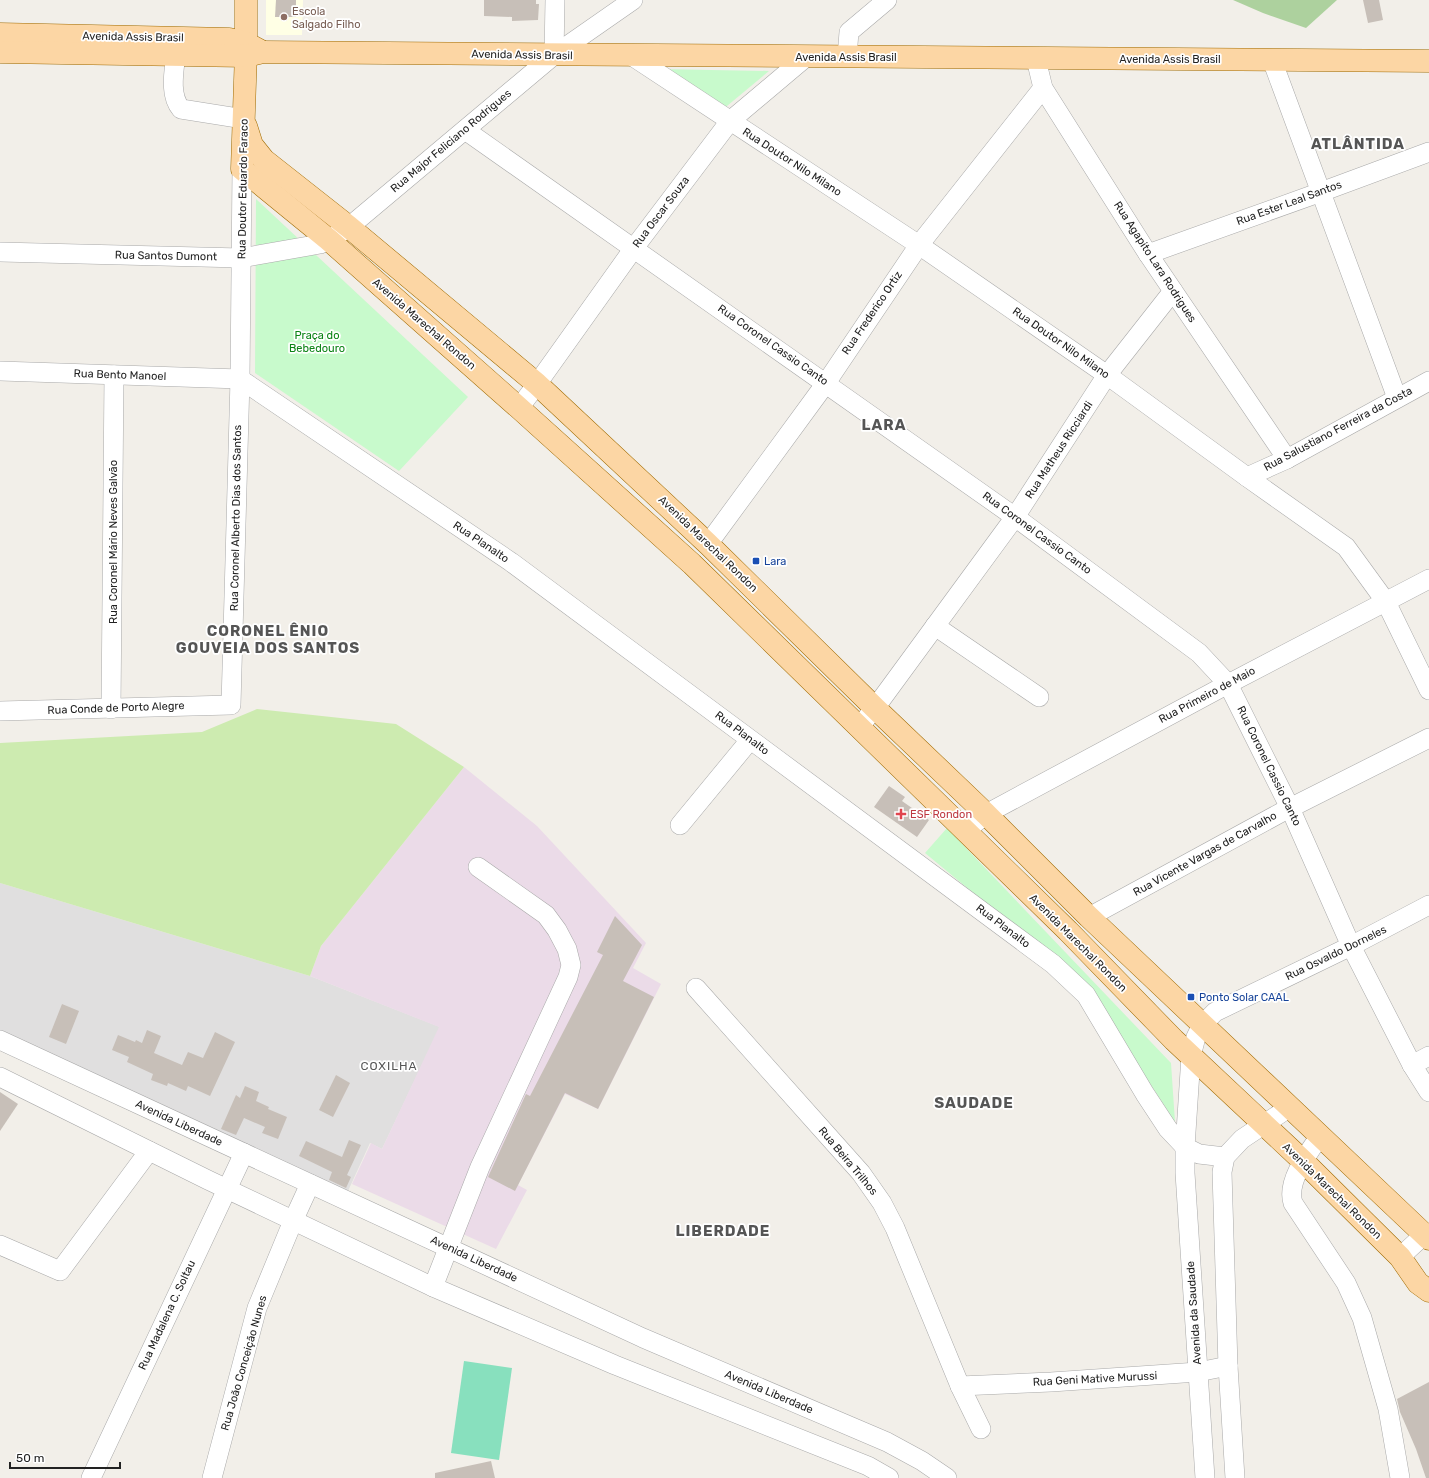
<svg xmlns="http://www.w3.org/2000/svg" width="1429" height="1478" viewBox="0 0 1429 1478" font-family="Rubik,sans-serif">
<rect width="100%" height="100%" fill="#f2efe9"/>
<polygon fill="#e0dfdf" points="0,883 310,976 440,1027 382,1149 370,1143 348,1191 0,1031"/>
<polygon fill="#ebdbe8" points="464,767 537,826 646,943 633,968 661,984 598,1109 565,1094 518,1185 527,1190 496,1249 352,1184 371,1143 382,1149 439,1027 310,976 321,946"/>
<polygon fill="#ffffe5" points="266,0 303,0 302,35 266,35"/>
<polygon fill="#cdebb0" points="257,709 396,724 464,767 321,946 310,976 0,883 0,743 202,732"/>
<polygon fill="#add19e" points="1233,0 1337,0 1306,28 1263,13"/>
<g fill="#c8facc">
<polygon points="658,69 769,71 721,111"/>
<polygon points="256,199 468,397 399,471 255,373"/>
<polygon points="947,828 1171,1063 1175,1122 1088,988 925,853"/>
</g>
<polygon fill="#88e0be" points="464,1361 512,1368 499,1460 451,1453"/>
<g fill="#c7bfb8">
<polygon points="276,0 296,0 296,17 275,17"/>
<polygon points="484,0 536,0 536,4 539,4 538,20 512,21 512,17 484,16"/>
<polygon points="1363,0 1379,0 1383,20 1368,23"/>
<polygon points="889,786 905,797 902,801 929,820 917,837 874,807"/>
<polygon points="615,916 642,945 623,981 654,997 598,1109 565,1093 515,1191 488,1177 526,1094 530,1096 603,955 597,952"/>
<polygon points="62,1004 79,1011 66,1044 49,1037"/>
<polygon points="147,1030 161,1036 154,1053 182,1065 188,1052 203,1058 215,1032 235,1042 210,1096 188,1086 186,1091 168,1083 167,1086 151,1080 153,1074 127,1062 129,1057 112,1050 118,1035 135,1042 136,1040 142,1043"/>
<polygon points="336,1075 350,1083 333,1117 319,1110"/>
<polygon points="245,1086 259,1092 256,1101 269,1107 268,1109 287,1117 278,1139 262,1133 265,1127 244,1118 236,1135 221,1129 236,1095 240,1098"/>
<polygon points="0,1092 18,1104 0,1131"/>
<polygon points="349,1140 361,1145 347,1175 351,1177 346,1188 329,1180 332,1172 299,1156 306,1141 342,1157"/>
<polygon points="1429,1382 1429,1478 1426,1478 1416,1449 1400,1412 1397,1399"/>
<polygon points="491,1461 495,1478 435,1478 435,1473"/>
</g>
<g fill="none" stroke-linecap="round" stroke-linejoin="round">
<defs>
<g id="minor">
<path d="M176,54C174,71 169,95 181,109L244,119"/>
<polyline points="554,55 555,0"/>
<polyline points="632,56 919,245 1107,375 1247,477 1346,547 1386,602 1429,690"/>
<polyline points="847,57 849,32 887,0"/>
<polyline points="1036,59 1043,88 1148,254 1287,459"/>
<polyline points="1272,60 1397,398"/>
<polyline points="465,130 1015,517 1199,653 1228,684 1290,808 1351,946 1412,1065 1429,1092"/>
<polyline points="0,252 241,258 320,244 329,240 349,227 554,55 633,0"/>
<polyline points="1148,254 1321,192 1429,152"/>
<polyline points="0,371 240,379"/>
<polyline points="240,379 511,562 1053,964 1086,995 1145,1094 1168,1129 1185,1147 1199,1154 1225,1157"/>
<polyline points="519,408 537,384 634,248 730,121 806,57"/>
<polyline points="1247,477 1287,459 1429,381"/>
<polyline points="708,544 826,383 919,245 1043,88"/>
<polyline points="935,626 1039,697"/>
<polyline points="111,709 114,375"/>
<polyline points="0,711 231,705 240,379 242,169"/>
<polyline points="859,727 875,708 1015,517 1107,375 1173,291"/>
<polyline points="680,825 750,740"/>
<polyline points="965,831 986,814 1228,684 1429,579"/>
<polyline points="1089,917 1282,812 1429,738"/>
<polyline points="696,988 861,1173 882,1203 895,1228 960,1386 981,1429"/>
<polyline points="0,1040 643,1338 887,1442 922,1461 947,1478"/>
<polyline points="1412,1065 1429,1056"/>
<polyline points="0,1077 208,1180 433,1287 615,1365 868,1466 889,1478"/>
<path d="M1320,1136C1308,1153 1286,1182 1293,1203L1346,1283L1362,1318L1388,1409L1400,1478"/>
<polyline points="0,1245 60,1271 149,1151"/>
<polyline points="1400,1257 1424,1235 1429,1233"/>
<polyline points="433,1287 480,1167 568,977 571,965 567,949 557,930 546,915 478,867"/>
<polyline points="960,1386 1051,1382 1198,1372 1228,1366"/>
<polyline points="91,1478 244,1153"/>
<polyline points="212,1478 257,1308 293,1221 310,1184"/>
<polyline points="1205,1478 1185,1173 1185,1147 1191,1056 1196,1037 1202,1025 1215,1012 1351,946 1429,905"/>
<polyline points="1235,1478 1228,1366 1222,1172 1225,1157 1242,1139 1290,1107"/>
</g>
<g id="major">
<polyline points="246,0 246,52 242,169 329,240 519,408 692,564 1068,931 1174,1040 1303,1161 1400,1257 1418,1283 1429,1291"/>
<polyline points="0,34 229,39 246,43 259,50"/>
<polyline points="0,52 246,56 263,52 1429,61"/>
<polyline points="246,126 252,145 264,160 349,227 537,384 708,544 875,708 986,814 1089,917 1429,1239"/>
</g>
</defs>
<use href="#minor" stroke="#a9a9a9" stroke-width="20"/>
<use href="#major" stroke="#a06b00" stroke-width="23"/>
<use href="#minor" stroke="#fff" stroke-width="19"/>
<use href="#major" stroke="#fcd6a4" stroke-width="22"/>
</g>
<circle fill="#8d6e63" stroke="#fff" stroke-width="1.5" cx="284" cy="17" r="4"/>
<g fill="#1a4fb4" stroke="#fff" stroke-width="1.5">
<rect x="752" y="557" width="8" height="8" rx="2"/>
<rect x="1187" y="993" width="8" height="8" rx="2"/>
</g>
<path fill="#e0444e" stroke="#fff" stroke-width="1.5" d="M899 808h4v4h4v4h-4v4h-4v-4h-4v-4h4z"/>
<g text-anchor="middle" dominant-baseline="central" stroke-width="3.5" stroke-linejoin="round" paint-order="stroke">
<g font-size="11" fill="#785e54" stroke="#fff" text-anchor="start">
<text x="292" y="11">Escola<tspan x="292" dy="13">Salgado Filho</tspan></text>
</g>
<g font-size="11" fill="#222" stroke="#fff">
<text transform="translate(133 37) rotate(1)">Avenida Assis Brasil</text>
<text transform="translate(522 55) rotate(1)">Avenida Assis Brasil</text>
<text x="846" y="57">Avenida Assis Brasil</text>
<text x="1170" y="59">Avenida Assis Brasil</text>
<text transform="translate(451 141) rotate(-40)">Rua Major Feliciano Rodrigues</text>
<text transform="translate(792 162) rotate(33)">Rua Doutor Nilo Milano</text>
<text transform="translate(243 189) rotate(-89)">Rua Doutor Eduardo Faraco</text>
<text transform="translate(1289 203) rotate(-20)">Rua Ester Leal Santos</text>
<text transform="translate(661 212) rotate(-53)">Rua Oscar Souza</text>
<text transform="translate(166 256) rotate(1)">Rua Santos Dumont</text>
<text transform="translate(1155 262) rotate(57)">Rua Agapito Lara Rodrigues</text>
<text transform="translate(872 313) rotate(-56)">Rua Frederico Ortiz</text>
<text transform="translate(424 324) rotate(41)">Avenida Marechal Rondon</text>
<text transform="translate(1061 343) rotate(35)">Rua Doutor Nilo Milano</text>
<text transform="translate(773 345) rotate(35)">Rua Coronel Cassio Canto</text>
<text transform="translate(120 375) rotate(2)">Rua Bento Manoel</text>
<text transform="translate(1338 429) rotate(-28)">Rua Salustiano Ferreira da Costa</text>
<text transform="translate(1059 450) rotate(-57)">Rua Matheus Ricciardi</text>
<text transform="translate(236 518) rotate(-89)">Rua Coronel Alberto Dias dos Santos</text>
<text transform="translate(1037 533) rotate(36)">Rua Coronel Cassio Canto</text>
<text transform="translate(113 542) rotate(-90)">Rua Coronel Mário Neves Galvão</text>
<text transform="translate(481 542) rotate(34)">Rua Planalto</text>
<text transform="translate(708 544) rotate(44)">Avenida Marechal Rondon</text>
<text transform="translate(1207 695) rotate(-28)">Rua Primeiro de Maio</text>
<text transform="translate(116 708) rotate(-2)">Rua Conde de Porto Alegre</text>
<text transform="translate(742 733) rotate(37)">Rua Planalto</text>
<text transform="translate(1269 766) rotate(64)">Rua Coronel Cassio Canto</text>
<text transform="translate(1205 854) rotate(-29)">Rua Vicente Vargas de Carvalho</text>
<text transform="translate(1003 926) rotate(37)">Rua Planalto</text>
<text transform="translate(1078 943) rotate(45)">Avenida Marechal Rondon</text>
<text transform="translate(1336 953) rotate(-26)">Rua Osvaldo Dorneles</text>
<text transform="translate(179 1123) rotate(25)">Avenida Liberdade</text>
<text transform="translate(848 1161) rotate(50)">Rua Beira Trilhos</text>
<text transform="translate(1332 1191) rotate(44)">Avenida Marechal Rondon</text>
<text transform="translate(474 1259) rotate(25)">Avenida Liberdade</text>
<text transform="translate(1194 1313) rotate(-94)">Avenida da Saudade</text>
<text transform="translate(167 1315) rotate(-65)">Rua Madalena C. Soltau</text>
<text transform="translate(244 1363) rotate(-74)">Rua João Conceição Nunes</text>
<text transform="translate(1095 1379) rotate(-3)">Rua Geni Mative Murussi</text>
<text transform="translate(769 1392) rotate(23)">Avenida Liberdade</text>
</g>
<g font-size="11" fill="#0c8416" stroke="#fff">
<text x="317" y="335">Praça do<tspan x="317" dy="13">Bebedouro</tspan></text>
</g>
<g font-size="11" fill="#164399" stroke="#fff" text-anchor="start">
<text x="764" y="561">Lara</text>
<text x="1199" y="997">Ponto Solar CAAL</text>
</g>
<g font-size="11" fill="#be3a42" stroke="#fff" text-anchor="start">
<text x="910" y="814">ESF Rondon</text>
</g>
<g font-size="12" letter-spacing="1" fill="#555" stroke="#fff">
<text x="389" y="1066">COXILHA</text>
</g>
<g font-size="15" font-weight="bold" letter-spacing="1" fill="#555" stroke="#fff">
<text x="1358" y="144">ATLÂNTIDA</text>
<text x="884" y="425">LARA</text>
<text x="268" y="631">CORONEL ÊNIO<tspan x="268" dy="17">GOUVEIA DOS SANTOS</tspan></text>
<text x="974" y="1103">SAUDADE</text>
<text x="723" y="1231">LIBERDADE</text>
</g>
</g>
<path d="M10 1462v6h110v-6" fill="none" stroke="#222222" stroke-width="2"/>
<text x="16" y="1462" font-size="12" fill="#222222" stroke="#ffffff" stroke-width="3" paint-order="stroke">50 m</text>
</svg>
